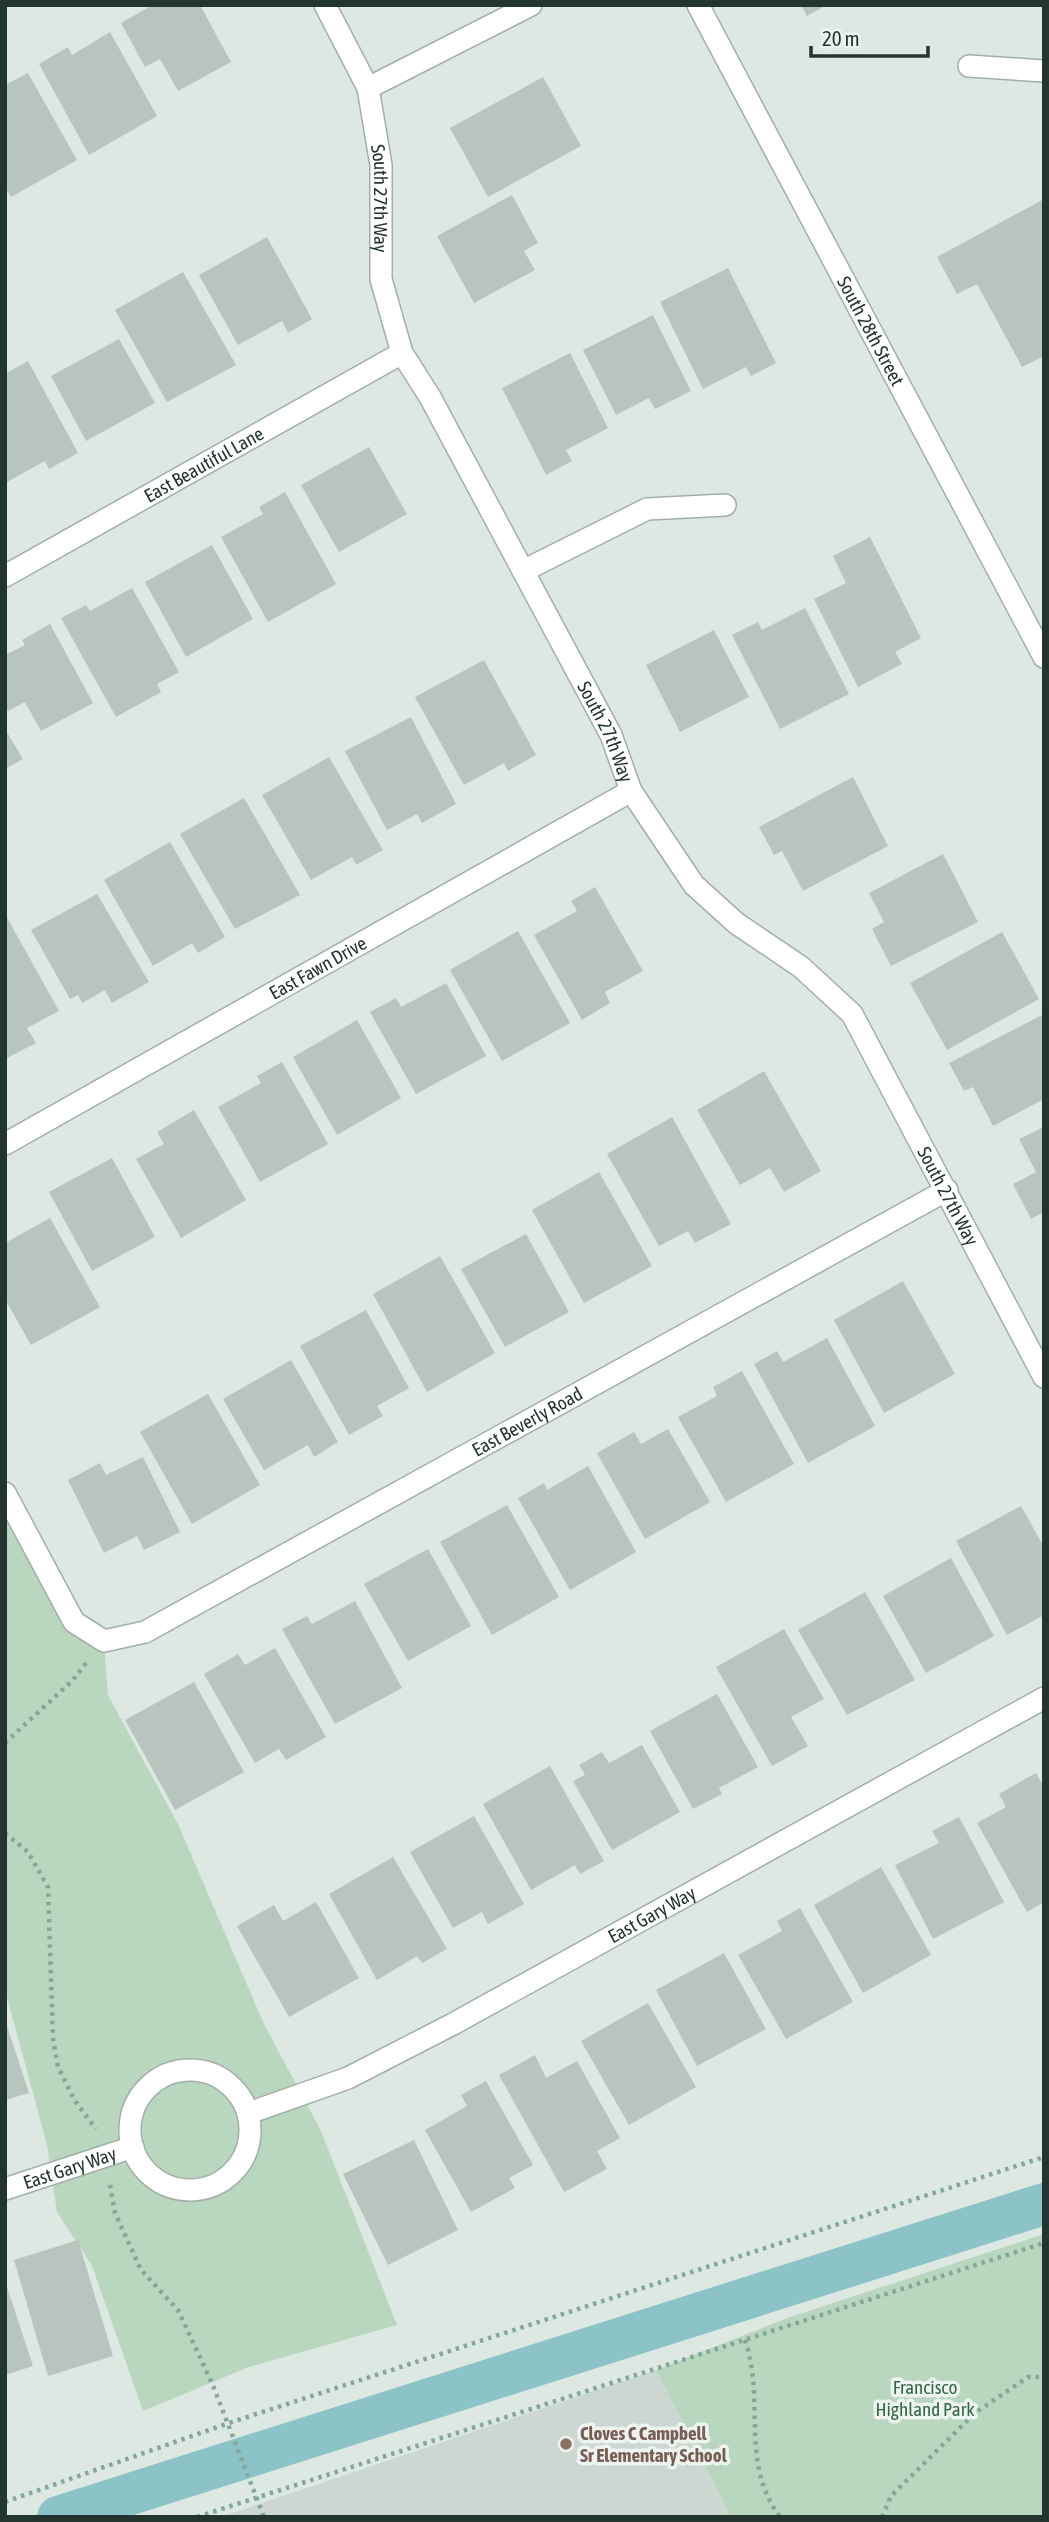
<svg xmlns="http://www.w3.org/2000/svg" width="1049" height="2522" viewBox="0 0 1049 2522" font-family="'Asap Condensed',sans-serif">
<rect width="100%" height="100%" fill="#dee8e3"/>
<polygon fill="#cdd7d2" points="656,2370 731,2517 221,2517"/>
<g fill="#b9d7bf">
<polygon points="5,1493 74,1622 104,1641 108,1695 178,1824 264,2024 321,2131 397,2325 249,2367 143,2411 92,2266 57,2212 47,2145 5,1990"/>
<polygon points="1044,2234 1044,2517 731,2517 656,2370 790,2317"/>
</g>
<g fill="none" stroke-linecap="round" stroke-linejoin="round">
<polyline stroke="#8cc3c7" stroke-width="42" points="58,2517 1044,2204"/>
</g>
<g fill="#b7c5be">
<polygon points="153,5 200,5 231,62 178,91 160,59 145,67 121,23"/>
<polygon points="801,5 827,5 807,16"/>
<polygon points="110,32 157,116 89,155 39,64 68,47 72,55"/>
<polygon points="28,73 77,160 11,197 5,187 5,85"/>
<polygon points="543,77 581,146 488,197 450,128"/>
<polygon points="512,195 538,243 524,251 535,270 474,303 437,236"/>
<polygon points="1044,199 1044,356 1022,367 977,284 957,294 937,257"/>
<polygon points="267,237 312,319 288,333 282,321 238,345 199,275"/>
<polygon points="728,268 776,363 751,376 746,367 703,389 660,302"/>
<polygon points="183,272 236,365 167,402 115,310"/>
<polygon points="653,315 691,391 655,409 649,398 616,415 583,350"/>
<polygon points="119,339 155,403 86,441 51,376"/>
<polygon points="570,353 608,428 566,450 572,461 546,475 502,388"/>
<polygon points="28,361 78,453 49,469 45,461 7,482 5,374"/>
<polygon points="369,447 407,514 339,552 301,485"/>
<polygon points="285,492 336,584 268,622 221,537 263,514 259,507"/>
<polygon points="870,537 921,638 895,652 902,664 858,687 814,599 846,583 833,556"/>
<polygon points="212,545 253,619 186,657 145,582"/>
<polygon points="132,588 179,672 157,684 161,692 116,717 61,618 86,605 90,611"/>
<polygon points="805,608 849,694 780,729 732,635 758,622 762,630"/>
<polygon points="50,624 93,703 41,731 25,702 8,711 5,705 5,655 25,645 22,640"/>
<polygon points="714,630 749,697 680,732 646,665"/>
<polygon points="484,660 536,755 508,771 504,763 464,785 415,697"/>
<polygon points="411,717 456,804 422,823 417,814 387,830 345,751"/>
<polygon points="5,729 23,759 5,769"/>
<polygon points="329,757 383,850 356,865 352,857 311,880 262,795"/>
<polygon points="853,777 888,846 803,891 782,851 774,855 759,827"/>
<polygon points="244,798 300,895 235,929 180,834"/>
<polygon points="170,842 225,937 198,953 192,943 153,966 104,880"/>
<polygon points="943,854 978,922 891,966 872,929 884,922 869,893"/>
<polygon points="595,887 643,971 605,992 610,1003 582,1020 534,935 577,911 571,901"/>
<polygon points="97,894 149,982 112,1003 105,990 82,1003 78,995 70,999 31,930"/>
<polygon points="5,914 59,1011 27,1028 36,1043 5,1059"/>
<polygon points="518,931 570,1023 502,1061 450,970"/>
<polygon points="1002,932 1039,999 947,1050 910,983"/>
<polygon points="446,983 486,1056 416,1094 370,1012 396,998 401,1007"/>
<polygon points="1044,1014 1044,1099 993,1126 973,1087 964,1091 949,1063"/>
<polygon points="357,1020 401,1098 337,1135 293,1057"/>
<polygon points="282,1062 328,1144 260,1182 218,1107 261,1083 257,1076"/>
<polygon points="764,1071 821,1171 784,1192 770,1168 740,1185 697,1110"/>
<polygon points="194,1110 246,1200 181,1238 136,1159 164,1144 157,1132"/>
<polygon points="672,1117 731,1224 695,1243 688,1231 659,1246 607,1154"/>
<polygon points="1044,1127 1044,1212 1031,1219 1013,1184 1036,1172 1019,1139"/>
<polygon points="112,1158 155,1237 92,1271 49,1192"/>
<polygon points="599,1172 652,1266 584,1303 532,1210"/>
<polygon points="50,1218 100,1307 31,1345 5,1299 5,1243"/>
<polygon points="526,1234 569,1312 505,1347 461,1269"/>
<polygon points="440,1256 495,1353 427,1392 373,1294"/>
<polygon points="903,1281 955,1374 884,1413 834,1320"/>
<polygon points="366,1310 409,1388 377,1406 383,1416 349,1435 300,1346"/>
<polygon points="827,1338 875,1426 808,1463 754,1364 777,1351 783,1362"/>
<polygon points="291,1360 338,1442 314,1457 308,1445 264,1470 223,1399"/>
<polygon points="742,1371 794,1464 726,1502 678,1417 717,1396 713,1387"/>
<polygon points="208,1394 260,1485 192,1524 140,1432"/>
<polygon points="668,1429 710,1502 645,1539 597,1453 634,1432 641,1444"/>
<polygon points="143,1457 180,1532 144,1550 137,1536 104,1553 68,1480 100,1463 106,1475"/>
<polygon points="588,1466 636,1552 570,1590 518,1498 544,1483 547,1490"/>
<polygon points="507,1505 559,1597 492,1635 440,1542"/>
<polygon points="1021,1506 1044,1547 1044,1615 1007,1635 956,1541"/>
<polygon points="428,1549 471,1626 408,1661 364,1584"/>
<polygon points="951,1558 994,1636 926,1673 883,1596"/>
<polygon points="865,1592 915,1680 847,1715 798,1630"/>
<polygon points="355,1601 402,1688 335,1724 282,1629 307,1616 312,1624"/>
<polygon points="784,1629 824,1699 791,1717 808,1746 772,1766 716,1667"/>
<polygon points="275,1648 326,1737 286,1760 279,1749 255,1763 204,1674 238,1654 245,1665"/>
<polygon points="194,1682 244,1772 175,1810 125,1720"/>
<polygon points="717,1694 758,1767 719,1788 722,1794 693,1809 650,1731"/>
<polygon points="642,1745 680,1812 612,1850 573,1781 585,1775 579,1765 602,1752 609,1763"/>
<polygon points="550,1766 604,1861 580,1874 575,1865 531,1890 483,1804"/>
<polygon points="1036,1773 1044,1787 1044,1902 1027,1912 977,1823 1006,1807 999,1794"/>
<polygon points="474,1816 524,1904 488,1924 482,1912 453,1928 410,1852"/>
<polygon points="959,1817 1004,1902 933,1939 895,1865 939,1843 932,1831"/>
<polygon points="393,1857 447,1949 422,1963 417,1956 377,1980 329,1894"/>
<polygon points="881,1867 931,1955 863,1993 814,1905"/>
<polygon points="316,1902 359,1978 289,2017 237,1926 274,1905 283,1921"/>
<polygon points="800,1908 853,2002 786,2039 738,1955 782,1931 777,1921"/>
<polygon points="724,1953 766,2029 697,2066 656,1990"/>
<polygon points="648,2003 696,2087 629,2125 581,2041"/>
<polygon points="5,2020 29,2093 5,2100"/>
<polygon points="535,2055 546,2078 577,2061 620,2138 597,2151 607,2169 564,2192 499,2075"/>
<polygon points="486,2081 533,2165 509,2178 515,2188 471,2212 425,2130 467,2106 461,2095"/>
<polygon points="414,2140 458,2230 388,2265 343,2174"/>
<polygon points="78,2240 113,2356 48,2376 14,2260"/>
<polygon points="5,2281 33,2366 5,2375"/>
</g>
<g fill="none" stroke-linecap="round" stroke-linejoin="round">
<defs>
<g id="minor">
<path id="s1" d="M325,5L368,88L381,165V279L402,353L430,397L611,735L631,791L694,885L736,923L801,967L852,1014L1044,1377"/>
<path id="s2" d="M698,5L1044,657"/>
<polyline points="969,66 1044,71"/>
<polyline points="368,88 531,5"/>
<polyline points="523,571 647,509 725,505"/>
<path id="s3" d="M5,576L402,353"/>
<path id="s4" d="M5,1144L631,791"/>
<path id="s5" d="M5,1493L74,1622L104,1641L145,1632L947,1190"/>
<circle cx="190" cy="2130" r="60"/>
<path id="s6" d="M249,2113L348,2078L453,2024L1044,1698"/>
<path id="s7" d="M5,2189L133,2147"/>
</g>
</defs>
<use href="#minor" stroke="#a2afa9" stroke-width="24"/>
<g stroke="#83a799" stroke-width="4.5" stroke-dasharray="3.5 5" stroke-linecap="butt">
<polyline points="5,1743 73,1680 86,1663"/>
<polyline points="5,1833 28,1852 48,1887 53,2039 58,2067 75,2101 96,2129"/>
<polyline points="110,2185 115,2213 141,2270 178,2310 212,2383 264,2517"/>
<path d="M745,2340C766,2400 739,2462 780,2517"/>
<polyline points="5,2502 229,2423 1044,2157"/>
<polyline points="197,2517 1044,2243"/>
<polyline points="882,2517 891,2496 975,2413 1028,2377 1044,2377"/>
</g>
<use href="#minor" stroke="#fff" stroke-width="21"/>
</g>
<circle fill="#8d6e63" stroke="#eef5f1" stroke-width="2.5" cx="566" cy="2444" r="7"/>
<g text-anchor="middle" dominant-baseline="central" stroke-width="7" stroke-linejoin="round" paint-order="stroke">
<g font-size="19" fill="#22352e" stroke="#eef5f1">
<text stroke="none"><textPath href="#s1" startOffset="205">South 27th Way</textPath></text>
<text stroke="none"><textPath href="#s2" startOffset="369">South 28th Street</textPath></text>
<text stroke="none"><textPath href="#s3" startOffset="228">East Beautiful Lane</textPath></text>
<text stroke="none"><textPath href="#s1" startOffset="793">South 27th Way</textPath></text>
<text stroke="none"><textPath href="#s4" startOffset="359">East Fawn Drive</textPath></text>
<text stroke="none"><textPath href="#s1" startOffset="1381">South 27th Way</textPath></text>
<text stroke="none"><textPath href="#s5" startOffset="660">East Beverly Road</textPath></text>
<text stroke="none"><textPath href="#s6" startOffset="450">East Gary Way</textPath></text>
<text stroke="none"><textPath href="#s7" startOffset="68">East Gary Way</textPath></text>
</g>
<g font-size="19" fill="#316742" stroke="#eef5f1">
<text x="925" y="2387">Francisco<tspan x="925" dy="22">Highland Park</tspan></text>
</g>
<g font-size="19" font-weight="bold" fill="#785e54" stroke="#eef5f1" text-anchor="start">
<text x="580" y="2433">Cloves C Campbell<tspan x="580" dy="22">Sr Elementary School</tspan></text>
</g>
</g>
<rect width="1049" height="2522" fill="none" stroke="#22352e" stroke-width="14"/>
<path d="M811 46v10h117v-10" fill="none" stroke="#22352e" stroke-width="3.5"/>
<text x="822" y="46" font-size="21" fill="#22352e" stroke="#eef5f1" stroke-width="5" paint-order="stroke">20 m</text>
</svg>
